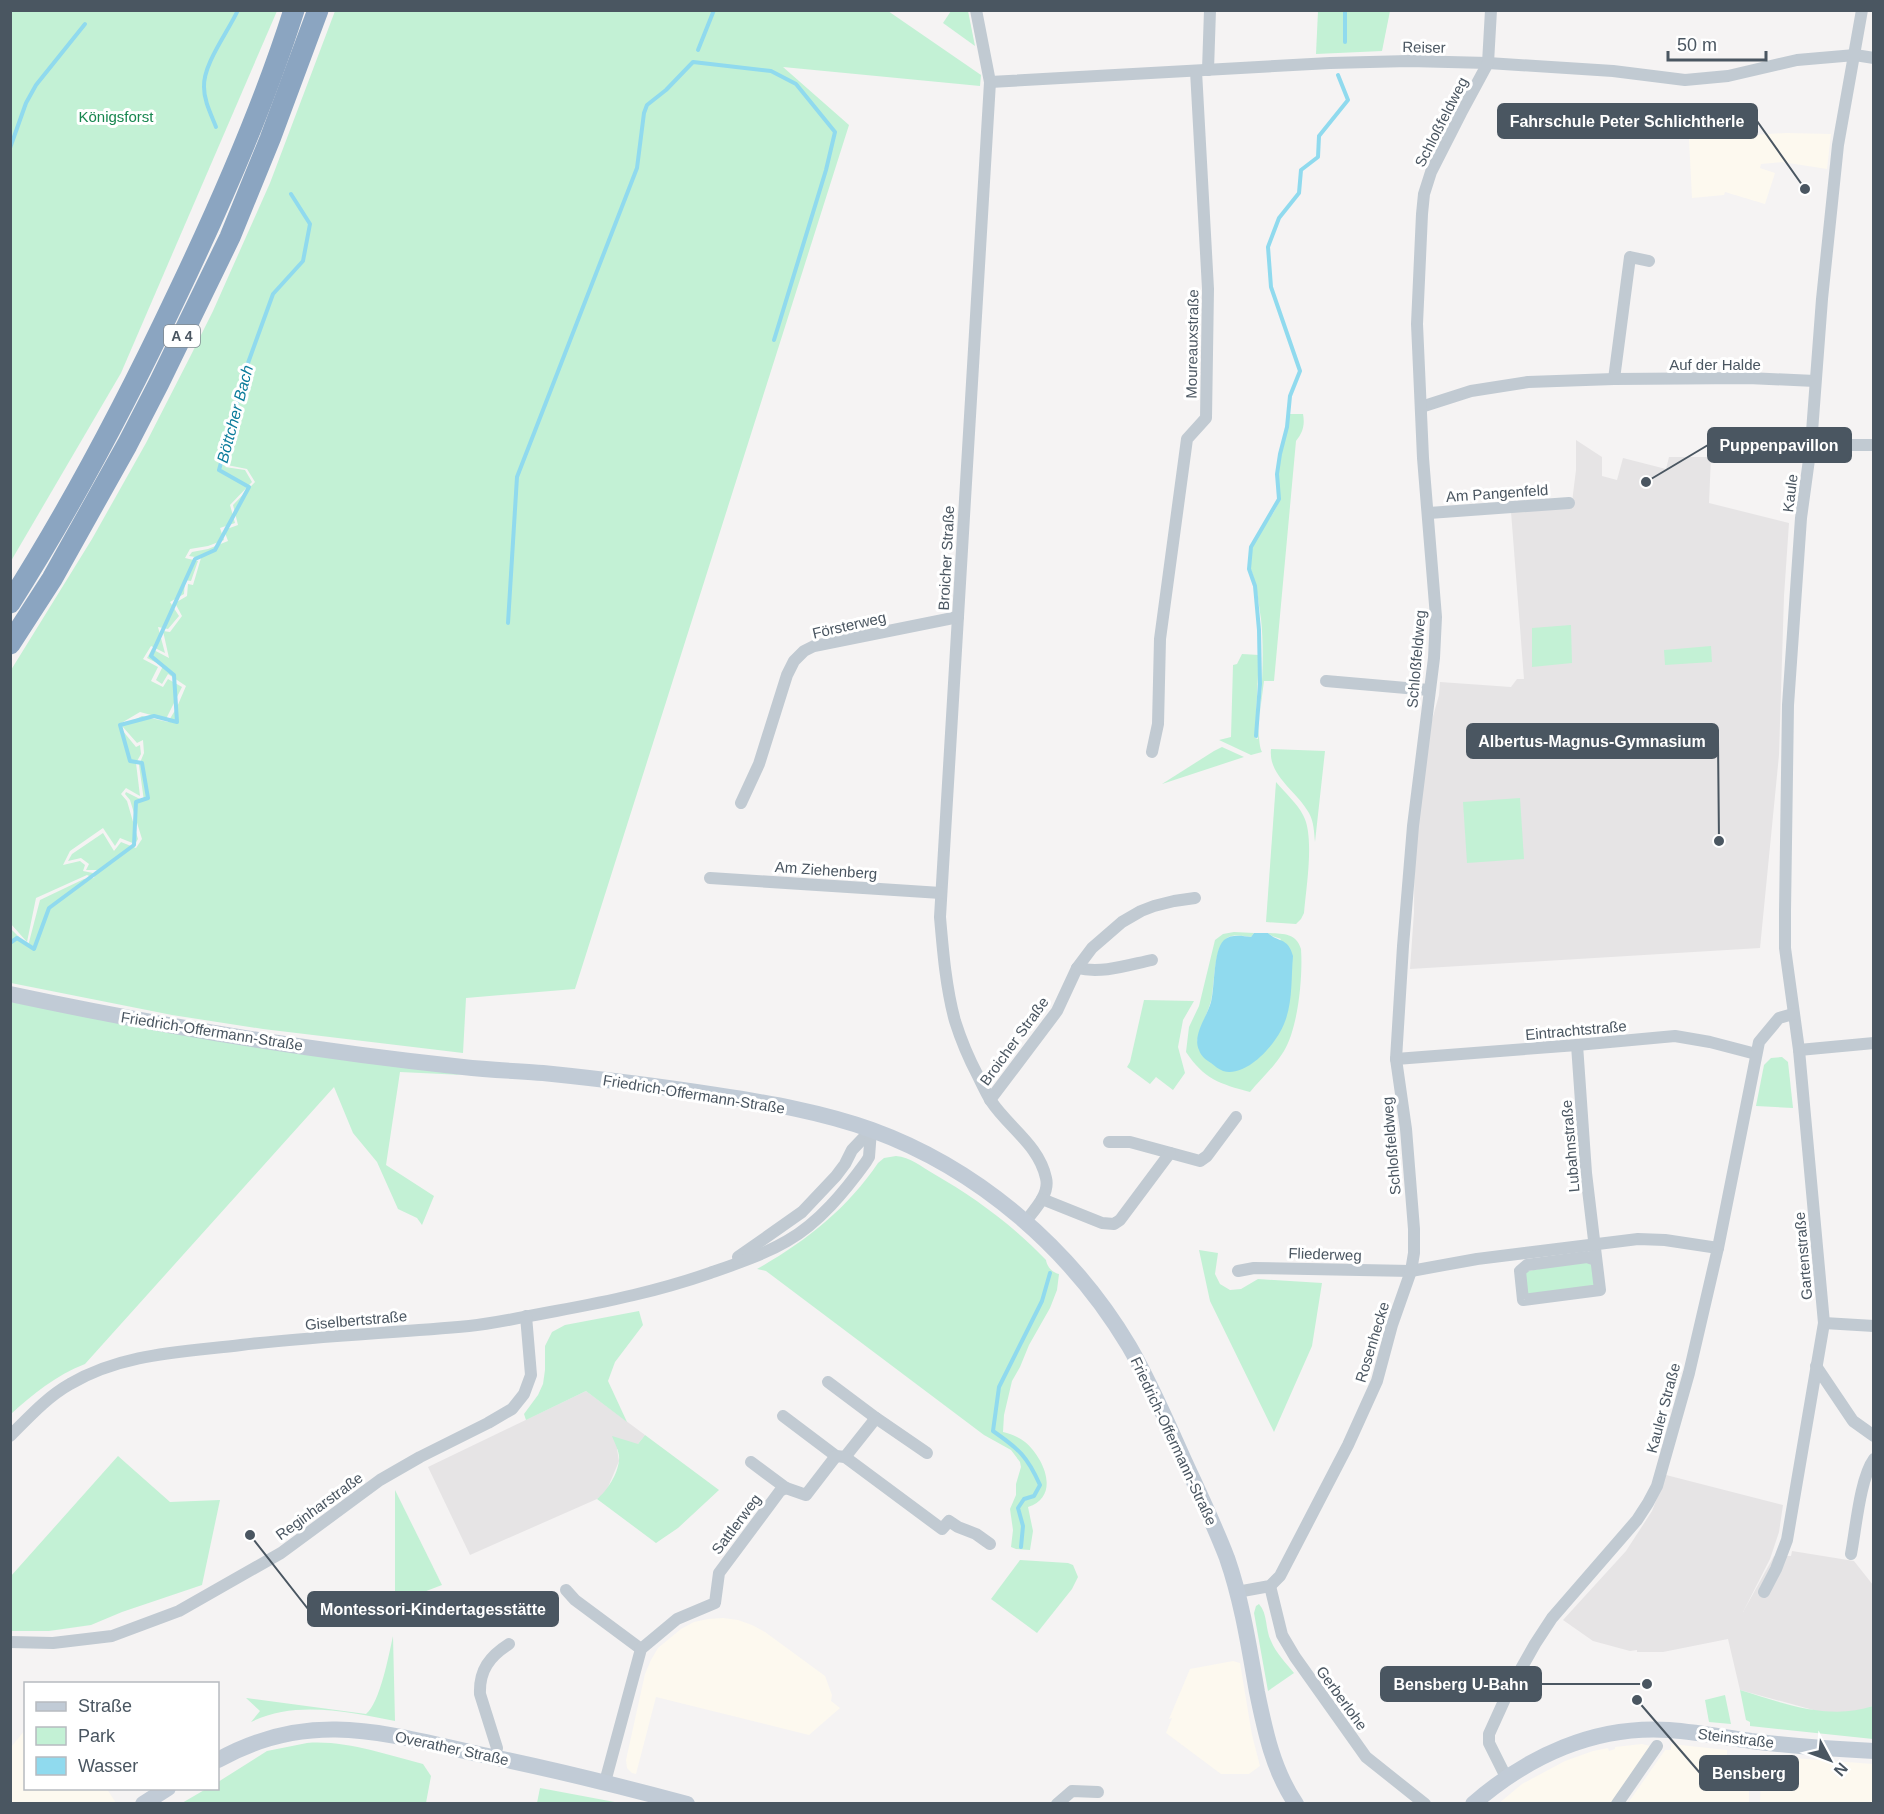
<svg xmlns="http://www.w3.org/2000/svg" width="1884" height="1814" viewBox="0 0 1884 1814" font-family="Helvetica,sans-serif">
<rect width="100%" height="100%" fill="#f5f3f3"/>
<g fill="#fdf9ef">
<polygon points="1786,133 1831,134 1827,169 1782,162 1761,164 1760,168 1775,173 1765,204 1725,192 1724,195 1692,198 1689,139"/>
<polygon points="723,1618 738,1620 752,1625 765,1632 825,1676 832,1695 831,1701 840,1708 809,1735 656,1697 636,1774 632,1773 627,1768 626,1760 645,1674 651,1660 658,1648 681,1629 694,1622 708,1619"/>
<polygon points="1233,1661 1240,1663 1252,1735 1260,1766 1249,1774 1221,1774 1166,1733 1172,1718 1169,1719 1190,1669"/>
<polygon points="25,1730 26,1788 107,1789 116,1803 11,1803 11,1747"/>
<polygon points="1642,1744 1650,1746 1613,1803 1498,1804 1522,1784 1565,1761 1593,1751 1608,1748 1609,1751 1615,1749 1615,1747"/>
<polygon points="1671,1744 1727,1750 1727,1769 1749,1770 1749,1803 1628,1803 1665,1750 1671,1750"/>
<polygon points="1781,1757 1873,1764 1873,1803 1760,1803 1761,1772 1767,1772 1767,1766"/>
</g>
<g fill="#e6e4e5">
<polygon points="1576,440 1602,457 1602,476 1617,480 1623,458 1666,469 1669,457 1711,457 1709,503 1789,523 1784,596 1779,755 1760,948 1410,969 1414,912 1415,799 1421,760 1439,695 1440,682 1511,687 1517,679 1524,679 1511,512 1572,502 1576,470"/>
<polygon points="586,1391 645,1435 638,1444 617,1449 619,1461 606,1492 597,1499 470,1555 428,1467"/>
<polygon points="1666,1475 1783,1505 1779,1532 1770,1559 1743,1612 1774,1556 1791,1556 1792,1551 1854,1561 1873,1585 1873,1706 1860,1711 1841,1713 1817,1711 1740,1690 1728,1639 1663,1652 1637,1652 1637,1650 1630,1651 1593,1641 1563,1620 1626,1551 1652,1511"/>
</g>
<g fill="#c3f1d5">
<polygon points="11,10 277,11 121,373 11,561"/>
<polygon points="335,11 888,11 981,75 980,86 783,67 849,125 575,989 466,998 463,1053 263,1029 172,1015 11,983 11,929 28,946 40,900 84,879 94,878 97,870 86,870 89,864 81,858 68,861 72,854 103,833 114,851 121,842 136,848 142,839 130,800 125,794 126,792 144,801 139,765 144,753 143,740 137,743 122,726 142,716 168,722 177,707 186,686 168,674 162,684 156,680 163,666 147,658 152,649 169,658 163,631 170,632 182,616 175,603 187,596 188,584 193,585 201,558 189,556 192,552 208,549 228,541 224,530 238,525 233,505 255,482 247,469 227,465 225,467 245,470 252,482 230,505 235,523 220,528 224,540 208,546 190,549 185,558 198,561 191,581 185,580 184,594 170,602 179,616 168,629 158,627 165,653 151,646 143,659 158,667 151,681 163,687 168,679 182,687 166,719 140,712 118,725 136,747 140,745 141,754 136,763 140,796 126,788 121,794 127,801 138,839 135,844 120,838 115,846 103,828 70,851 63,865 80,861 85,865 83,871 93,873 91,877 87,875 36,898 27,942 11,924 11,670 92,539 146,443 190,357 213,311 270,183"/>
<polygon points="951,11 968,11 975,46 943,23"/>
<polygon points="1318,11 1390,11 1382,51 1316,54"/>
<path d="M1289,414H1303C1305,425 1303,432 1296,441L1274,681H1264C1262,698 1255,738 1262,752L1251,755L1219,740L1231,737L1233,665L1237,664L1242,654L1259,655L1255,738L1258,739C1261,702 1265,656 1261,619C1259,607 1258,595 1255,583C1254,575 1249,569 1250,561C1252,534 1268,526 1278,504C1281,496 1279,485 1278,477C1277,455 1288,435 1289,414Z"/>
<polygon points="1571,625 1572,663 1532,667 1532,628"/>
<polygon points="1711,646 1712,662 1665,665 1664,650"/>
<polygon points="1222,747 1244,757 1162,784 1214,751"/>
<path d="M1271,749L1325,751L1315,842C1314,832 1314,822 1309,813C1297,791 1268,776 1271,749Z"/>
<path d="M1276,782C1285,793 1297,803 1303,815C1315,836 1306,888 1304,913L1301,919L1296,924L1266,922Z"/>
<polygon points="1520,798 1524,859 1467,863 1463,802"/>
<path d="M1234,932L1254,933L1251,937C1244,936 1233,934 1227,938C1213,948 1215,985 1211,1001C1207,1015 1200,1027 1197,1042L1281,939L1272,936L1268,933C1283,934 1296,933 1301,949C1303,977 1298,1028 1284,1051C1275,1066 1261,1079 1250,1092C1220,1084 1204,1079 1186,1052L1189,1027L1199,1006L1215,940L1223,934Z"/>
<polygon points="1144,1000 1194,1001 1183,1020 1178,1047 1185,1073 1173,1090 1156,1077 1150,1084 1127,1067 1130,1062"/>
<path d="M11,1002L463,1075L400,1072L386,1165L434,1196L422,1225L417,1218L398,1209L377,1162L353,1133L334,1087L85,1364C56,1375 32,1395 11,1414Z"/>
<polygon points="1782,1057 1788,1062 1793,1108 1756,1106 1764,1065 1771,1058"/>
<path d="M896,1156C910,1157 922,1167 934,1174C974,1197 1014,1226 1046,1260C1047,1267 1053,1273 1059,1274L1057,1290L1050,1308L1029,1345L1020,1367L1012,1381L1004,1415L1003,1432C1011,1434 1019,1437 1025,1442C1044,1458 1061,1496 1028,1507L1033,1531L1030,1550L1016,1549L1011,1547L1013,1530L1010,1509L1016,1495V1484L1021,1467L1020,1462L1011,1450L984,1435L766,1271L757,1269C805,1242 847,1209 878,1163L884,1158Z"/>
<polygon points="1199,1250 1218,1253 1215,1274 1220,1284 1230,1290 1241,1289 1258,1279 1322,1283 1312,1346 1274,1432 1210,1301"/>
<polygon points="1587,1260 1593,1264 1596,1285 1528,1296 1522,1272"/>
<polygon points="639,1311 643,1325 615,1362 608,1381 627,1422 586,1391 526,1420 524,1414 538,1395 543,1384 545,1370 545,1346 552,1332 565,1325"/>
<path d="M645,1435L719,1490L678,1528L656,1543L597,1499C607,1491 618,1474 619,1460C620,1452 615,1444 612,1436L638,1444Z"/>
<polygon points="118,1456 170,1502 220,1500 202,1585 122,1612 91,1625 49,1631 11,1631 11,1576"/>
<polygon points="395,1490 442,1585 395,1603"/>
<polygon points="1020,1560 1068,1563 1073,1565 1078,1577 1072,1589 1037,1633 991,1599"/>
<path d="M1259,1604C1268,1614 1265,1629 1271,1641C1276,1653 1286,1663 1294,1673L1268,1691L1254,1613L1256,1606Z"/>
<path d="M393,1636L395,1721C349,1712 295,1700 251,1722L260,1711L246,1698L366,1714C380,1703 389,1654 393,1636Z"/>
<path d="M1740,1690C1783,1703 1829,1721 1873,1706V1739L1750,1726V1722L1746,1720Z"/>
<polygon points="1725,1695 1731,1724 1709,1722 1705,1700"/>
<path d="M307,1743C346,1740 386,1755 423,1764L431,1776L426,1803H182L206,1789L218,1788V1782L267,1751Z"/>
<polygon points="540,1788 620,1803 537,1803"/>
</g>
<path fill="#90daee" d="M1254,933H1268C1279,943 1288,937 1293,956C1291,978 1293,1003 1284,1024C1276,1044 1247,1078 1223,1071C1218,1069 1215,1066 1211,1063C1206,1060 1201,1056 1199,1050C1192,1035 1207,1017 1211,1002C1215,987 1213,950 1224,940C1231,934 1242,936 1251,937Z"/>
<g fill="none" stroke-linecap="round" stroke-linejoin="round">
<g stroke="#90daee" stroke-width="4">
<polyline points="1345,42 1345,10"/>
<polyline points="698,50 714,10"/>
<path d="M216,127C211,114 204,101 204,87C203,64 228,32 238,10"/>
<polyline points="10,148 26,103 36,85 85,24"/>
<polyline points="508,623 517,477 637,168 644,113 647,105 666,90 693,62 771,71 796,84 835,132 826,170 774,340"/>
<polyline points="1256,736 1260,684 1259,630 1255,586 1249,569 1251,547 1279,499 1277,474 1280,454 1287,427 1290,396 1300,371 1271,287 1268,247 1279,218 1299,193 1301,170 1318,157 1319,136 1348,100 1338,75"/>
<polyline points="10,943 17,938 34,949 49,908 134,845 136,802 148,798 142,763 130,761 120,725 154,716 177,722 174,675 151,656 195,559 215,550 249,487 219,470 248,363 273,294 303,261 310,224 291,194"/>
<path d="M1021,1547L1023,1526L1018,1508L1024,1499L1034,1496L1040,1485C1027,1456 1019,1449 993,1431L999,1387L1042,1301L1050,1273"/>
</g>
<g stroke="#c1cad2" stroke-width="12">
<path d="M976,10L990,82L940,917C943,952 946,988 955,1021C961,1040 969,1059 978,1076C982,1084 986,1093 991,1101C1008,1127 1039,1145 1046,1178C1050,1194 1035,1209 1025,1222"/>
<polyline points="1208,70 1210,10"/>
<polyline points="990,82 1330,63 1409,61 1488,63 1613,71 1685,80 1728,76 1797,60 1855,55 1874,58"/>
<polyline points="1614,379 1630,257 1649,261"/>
<polyline points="1421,407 1471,391 1528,382 1614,379 1748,378 1815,381"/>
<polyline points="1811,445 1874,445"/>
<polyline points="1429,513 1569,503"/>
<polyline points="1326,681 1429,690"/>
<polyline points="1152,752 1158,724 1160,639 1187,439 1206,418 1208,289 1196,71"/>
<polyline points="741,803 759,764 787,675 794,661 804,651 814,646 958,617"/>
<polyline points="710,878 941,893"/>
<path d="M1077,968C1102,974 1128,965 1152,960"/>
<polyline points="1577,1045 1586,1173 1600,1290 1523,1300 1520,1271 1527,1265 1587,1257 1596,1260"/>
<polyline points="1799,1050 1874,1043"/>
<polyline points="1396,1059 1577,1045 1675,1036 1710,1042 1756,1054"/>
<polyline points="990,1100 1057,1011 1077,968 1092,948 1122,922 1141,911 1154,906 1174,901 1195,898"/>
<polyline points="1109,1142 1130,1142 1200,1161 1207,1156 1236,1117"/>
<polyline points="1042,1199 1102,1223 1114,1224 1120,1220 1170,1153"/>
<polyline points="738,1257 802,1212 836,1176 845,1164 852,1150 871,1130"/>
<polyline points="1238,1271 1254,1268 1411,1271 1477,1259 1638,1239 1665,1240 1718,1248"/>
<polyline points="1824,1323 1874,1326"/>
<polyline points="1816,1366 1853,1421 1874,1436"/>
<polyline points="828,1382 876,1418"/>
<polyline points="783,1416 836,1456 845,1457 876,1418 927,1453"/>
<path d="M10,1436C29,1417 47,1397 70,1384C122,1353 183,1352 241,1345C317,1336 393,1333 469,1326C498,1323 527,1316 556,1311C610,1301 658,1291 710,1273C736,1264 763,1255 787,1241C819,1223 845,1191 866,1162L869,1157L871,1130"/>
<polyline points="845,1457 942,1529 949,1521 958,1527 976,1534 990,1544"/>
<polyline points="751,1462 786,1488"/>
<path d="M1851,1554C1856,1528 1860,1478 1874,1459"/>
<polyline points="1270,1586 1282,1635 1295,1657 1366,1757 1425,1804"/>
<polyline points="566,1590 575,1600 641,1649"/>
<polyline points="1237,1592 1270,1586 1280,1576 1348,1445 1377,1381 1392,1325 1411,1271 1414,1253 1414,1229 1406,1129 1396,1059 1403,946 1413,826 1434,658 1436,617 1423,458 1417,324 1422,214 1424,194 1431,172 1461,113 1488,63 1491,10"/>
<polyline points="1764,1592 1776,1569 1787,1540 1824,1323 1799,1050 1785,948 1785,911 1788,705 1801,518 1811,445 1822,299 1838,145 1862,10"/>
<polyline points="10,1642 53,1643 112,1636 179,1611 281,1553 380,1480 420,1457 488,1423 512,1409 524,1394 531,1375 526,1316"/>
<path d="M495,1757L497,1748L480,1694C479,1670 490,1656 509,1644"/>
<polyline points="1506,1777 1489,1743 1489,1734 1509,1690 1535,1644 1552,1618 1637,1520 1648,1503 1657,1486 1689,1373 1718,1248 1759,1042 1779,1018 1793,1014"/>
<polyline points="605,1782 641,1649 677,1619 715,1603 719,1573 780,1491 786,1488 806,1495 836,1456"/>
<polyline points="1057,1804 1072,1791 1098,1792"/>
<polyline points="1617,1804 1657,1746"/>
</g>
<g stroke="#c1cbd6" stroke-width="16">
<path d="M10,994C160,1026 311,1051 463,1067C490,1070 516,1071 543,1073C601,1079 659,1086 716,1095C769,1103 822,1112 872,1130C979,1169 1071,1249 1129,1346C1150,1382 1166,1420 1183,1458C1198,1491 1214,1524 1227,1558C1242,1601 1249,1647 1257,1692C1265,1731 1273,1770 1296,1804"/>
<path d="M218,1760C311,1708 387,1734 483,1755C552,1769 620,1786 687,1804"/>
<polyline points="143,1804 168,1788"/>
<path d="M1473,1804C1528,1756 1595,1725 1669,1730C1696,1732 1724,1737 1751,1741C1791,1746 1833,1749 1874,1751"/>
</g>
<g stroke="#8ba5c1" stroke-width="21">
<path d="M10,603C73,504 127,401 177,295C221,203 263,108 294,10"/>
<polyline points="10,644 52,579 127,445 159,383 230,237 270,139 318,10"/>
</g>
</g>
<g text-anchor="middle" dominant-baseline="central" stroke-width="6" stroke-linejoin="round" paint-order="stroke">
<rect fill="#fff" stroke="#808990" stroke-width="1.5" x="164" y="325" width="36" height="22" rx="4.5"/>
<g font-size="14" font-weight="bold" fill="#4a5661">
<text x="182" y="336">A 4</text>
</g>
<g font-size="15" fill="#4a5661" stroke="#fff">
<text transform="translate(1424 47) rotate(1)">Reiser</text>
<text transform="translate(1441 122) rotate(-63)">Schloßfeldweg</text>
<text transform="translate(1192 344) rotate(-89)">Moureauxstraße</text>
<text x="1715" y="364">Auf der Halde</text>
<text transform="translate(1497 493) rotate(-4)">Am Pangenfeld</text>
<text transform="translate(1790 493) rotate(-83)">Kaule</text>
<text transform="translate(946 558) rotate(-87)">Broicher Straße</text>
<text transform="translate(849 625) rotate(-13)">Försterweg</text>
<text transform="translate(1416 659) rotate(-85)">Schloßfeldweg</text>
<text transform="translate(826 870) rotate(4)">Am Ziehenberg</text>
<text transform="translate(1576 1030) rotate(-5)">Eintrachtstraße</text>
<text transform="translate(212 1031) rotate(9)">Friedrich-Offermann-Straße</text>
<text transform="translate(1014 1041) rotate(-54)">Broicher Straße</text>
<text transform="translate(694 1094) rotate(9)">Friedrich-Offermann-Straße</text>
<text transform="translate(1391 1146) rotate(-95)">Schloßfeldweg</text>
<text transform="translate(1570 1146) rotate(-95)">Lubahnstraße</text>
<text transform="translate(1325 1254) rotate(2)">Fliederweg</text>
<text transform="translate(1803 1256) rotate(-95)">Gartenstraße</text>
<text transform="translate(356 1320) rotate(-5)">Giselbertstraße</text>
<text transform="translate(1372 1342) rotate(-73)">Rosenhecke</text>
<text transform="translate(1663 1408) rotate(-75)">Kauler Straße</text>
<text transform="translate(1174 1441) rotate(65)">Friedrich-Offermann-Straße</text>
<text transform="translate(319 1506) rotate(-36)">Reginharstraße</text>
<text transform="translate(736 1524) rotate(-53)">Sattlerweg</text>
<text transform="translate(1342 1698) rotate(54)">Gerberlohe</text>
<text transform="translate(1736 1738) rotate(7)">Steinstraße</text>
<text transform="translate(452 1748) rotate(12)">Overather Straße</text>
</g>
<g font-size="15" fill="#17864f" stroke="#fff">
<text x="116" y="116">Königsforst</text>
</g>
<g font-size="16" font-style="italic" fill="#0c7c9b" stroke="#fff">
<text transform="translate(235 414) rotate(-75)">Böttcher Bach</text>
</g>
</g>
<path fill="none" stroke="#4a5661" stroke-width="2" d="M1805 189L1757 121M1646 482L1708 445M1719 841L1718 741M250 1535L308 1609M1647 1684L1541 1684M1637 1700L1700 1773"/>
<g fill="#4a5661" stroke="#fff" stroke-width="2">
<circle cx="1805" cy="189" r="6"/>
<circle cx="1646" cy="482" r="6"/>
<circle cx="1719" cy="841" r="6"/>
<circle cx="250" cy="1535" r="6"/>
<circle cx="1647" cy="1684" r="6"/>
<circle cx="1637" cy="1700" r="6"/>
</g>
<g fill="#4a5661" stroke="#4a5661" stroke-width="2">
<rect x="1498" y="104" width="259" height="34" rx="6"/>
<rect x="1708" y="428" width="143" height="34" rx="6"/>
<rect x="1467" y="724" width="251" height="34" rx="6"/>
<rect x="308" y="1592" width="250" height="34" rx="6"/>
<rect x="1381" y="1667" width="160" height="34" rx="6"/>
<rect x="1700" y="1756" width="98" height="34" rx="6"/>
</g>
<g font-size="16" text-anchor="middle" font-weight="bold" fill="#fff">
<text x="1627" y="127">Fahrschule Peter Schlichtherle</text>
<text x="1779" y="451">Puppenpavillon</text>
<text x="1592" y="747">Albertus-Magnus-Gymnasium</text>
<text x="433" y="1615">Montessori-Kindertagesstätte</text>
<text x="1461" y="1690">Bensberg U-Bahn</text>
<text x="1749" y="1779">Bensberg</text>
</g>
<rect width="1884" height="1814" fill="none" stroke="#4a5661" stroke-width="24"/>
<rect x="24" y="1682" width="195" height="108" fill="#ffffff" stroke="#b7bbc0" stroke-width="1.5"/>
<rect x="36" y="1702" width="30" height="9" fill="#c1cbd6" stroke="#b7bbc0" stroke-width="1.5"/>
<text x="78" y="1712" font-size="18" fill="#4a5661">Straße</text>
<rect x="36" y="1727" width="30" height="18" fill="#c3f1d5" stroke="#b7bbc0" stroke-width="1.5"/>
<text x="78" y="1742" font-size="18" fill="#4a5661">Park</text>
<rect x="36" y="1757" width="30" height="18" fill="#90daee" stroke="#b7bbc0" stroke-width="1.5"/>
<text x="78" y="1772" font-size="18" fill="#4a5661">Wasser</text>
<g transform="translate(1830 1760) rotate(131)" stroke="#ffffff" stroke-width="4.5" paint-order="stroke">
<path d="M0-4.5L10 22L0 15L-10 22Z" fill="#4a5661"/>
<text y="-9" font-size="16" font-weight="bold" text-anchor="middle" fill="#4a5661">N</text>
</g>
<path d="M1668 51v9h98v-9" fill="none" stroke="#4a5661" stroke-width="3"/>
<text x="1677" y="51" font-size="18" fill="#4a5661" stroke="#ffffff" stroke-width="4.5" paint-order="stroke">50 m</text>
</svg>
